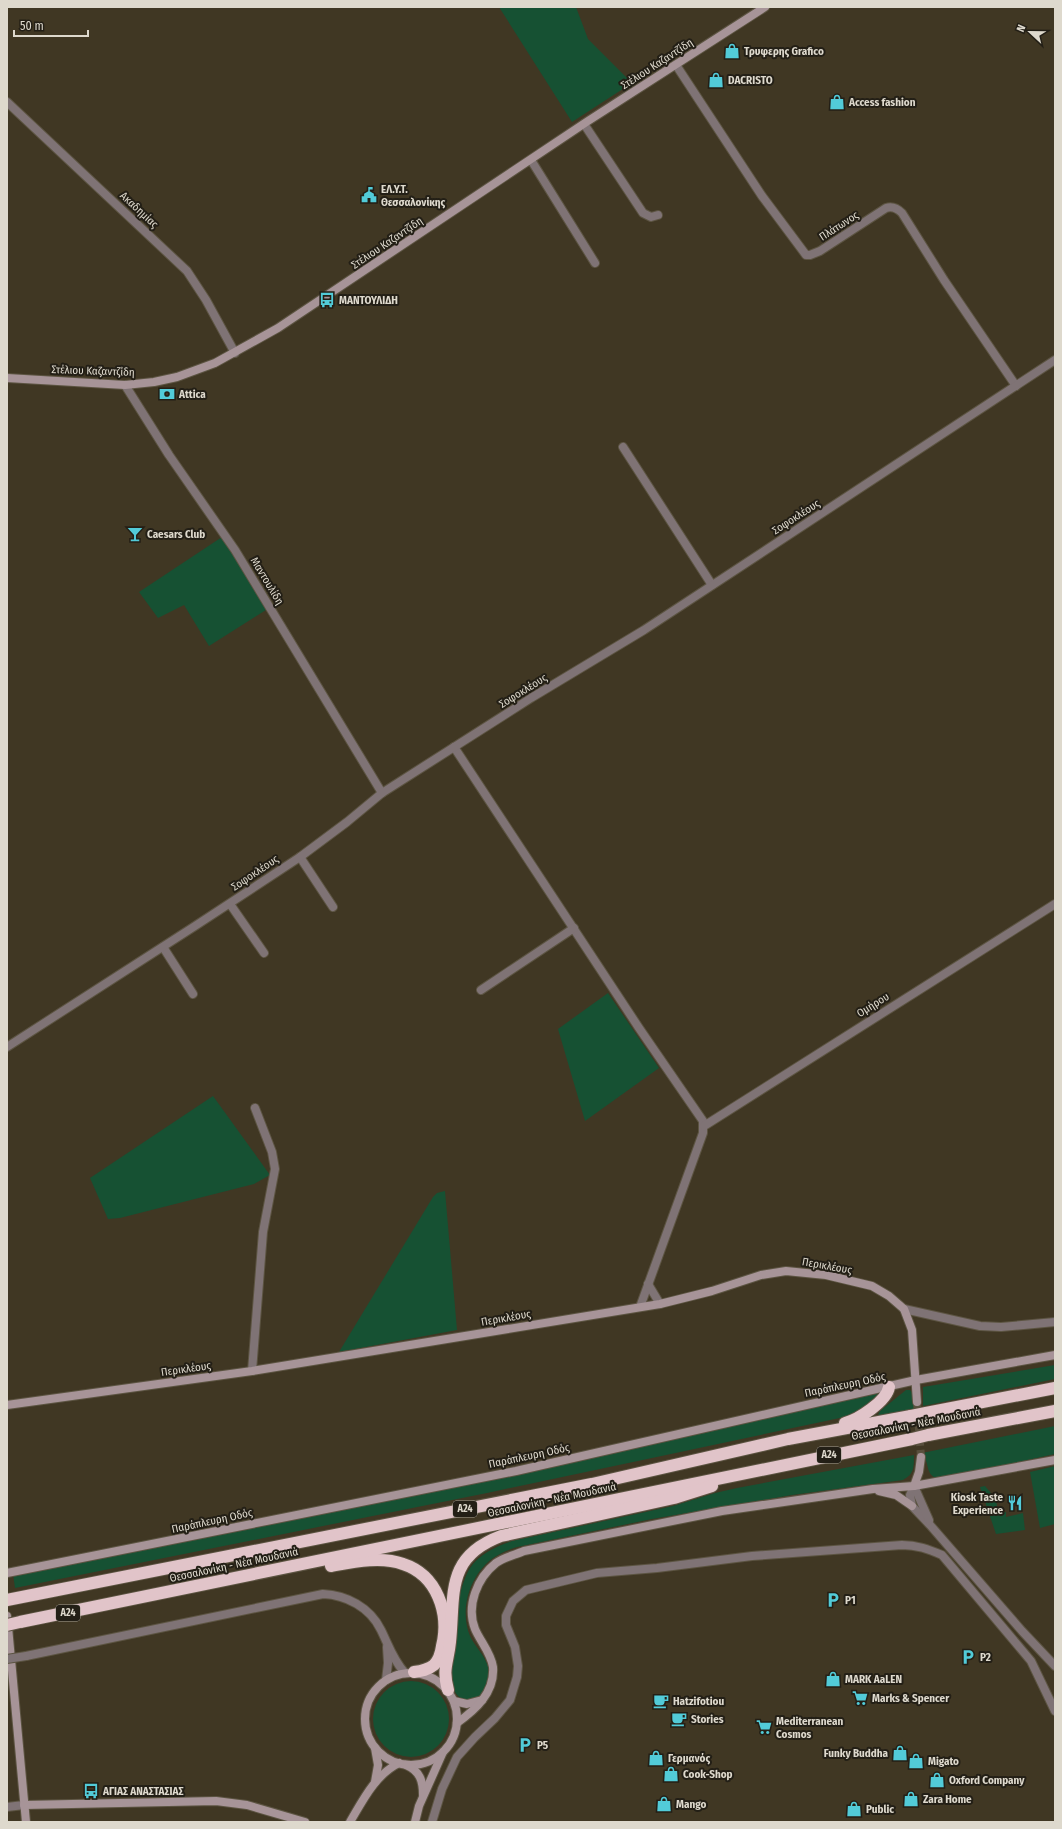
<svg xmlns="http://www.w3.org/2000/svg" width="1062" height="1829" viewBox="0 0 1062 1829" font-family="'Fira Sans Condensed',sans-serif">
<rect width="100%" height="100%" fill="#403723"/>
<g fill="#165133">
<polygon points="499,7 576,7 588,39 632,83 572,122"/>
<polygon points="222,537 243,567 266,610 209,646 184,605 158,618 139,592"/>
<polygon points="608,993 659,1068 585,1121 558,1029"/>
<polygon points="213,1096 270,1175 254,1184 120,1218 108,1219 90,1178"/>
<polygon points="445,1191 457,1330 339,1352 433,1197 437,1193"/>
<polygon points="1055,1365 1055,1379 923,1406 923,1387"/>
<polygon points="906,1390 910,1390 913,1394 915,1410 877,1417 880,1411"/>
<polygon points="880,1393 879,1396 854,1415 487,1493 15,1588 13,1574 584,1459"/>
<path d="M1055,1426V1454L981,1470L936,1478C925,1473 930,1463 922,1453Z"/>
<path d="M914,1455C914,1468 914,1474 903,1480L792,1495L652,1519L517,1547C511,1549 505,1551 500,1554C472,1568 458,1607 470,1636C475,1647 485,1655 488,1667C490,1678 485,1697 472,1700C431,1708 457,1586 470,1568C479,1554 497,1546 512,1541L673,1506L715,1493L737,1488Z"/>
<polygon points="1055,1466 1055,1524 1040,1528 1030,1472"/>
<polygon points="985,1486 996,1499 998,1513 1006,1512 1006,1517 1023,1513 1025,1530 996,1534 980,1487"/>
<circle cx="411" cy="1719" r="38"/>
</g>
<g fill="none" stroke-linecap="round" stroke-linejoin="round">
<polyline stroke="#584f3c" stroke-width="8" stroke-dasharray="8 4" stroke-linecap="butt" points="917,1402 921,1457"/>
<defs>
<g id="street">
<path d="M676,65L762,196L806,255H810L820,251L886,208C892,206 897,208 902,213L944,280L1016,386"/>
<polyline points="7,102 187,271 206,300 235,353"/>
<polyline points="584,124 643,213 651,217 658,215"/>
<polyline points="531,160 595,263"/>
<polyline points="125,385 169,455 235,550 382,793"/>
<polyline points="623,447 712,585"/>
<polyline points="454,747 639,1028 703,1121 703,1133 640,1307"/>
<polyline points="300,857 333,907"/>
<polyline points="230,904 264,953"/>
<polyline points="163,947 193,994"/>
<polyline points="481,990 574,928"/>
<polyline points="7,1047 195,926 300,857 347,822 382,793 531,698 644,630 1055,360"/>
<polyline points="704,1126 1055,904"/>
<polyline points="648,1284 660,1304"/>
<polyline points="904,1309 980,1326 1001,1327 1055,1322"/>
<polyline points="252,1371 263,1232 275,1169 272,1152 255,1108"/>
<polyline points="914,1486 910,1495 912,1506 930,1525 1022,1631 1055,1666"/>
<polyline points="914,1486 929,1520"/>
<path d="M26,1656L323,1594C346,1595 370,1607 381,1630C388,1644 393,1660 405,1673"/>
<polyline points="386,1680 388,1663 387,1647"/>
<polyline points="7,1807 24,1805"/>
<path d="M432,1822L442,1789L457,1757L475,1737L495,1718L510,1700L517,1677L518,1666L515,1647L506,1625V1616L513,1601L526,1590L597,1573L657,1568L752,1556L902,1545C917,1545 928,1549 942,1555L1031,1661L1055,1711"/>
</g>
<g id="secondary">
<polyline points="7,378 125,385 154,382 177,377 215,363 278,328 588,121 765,7"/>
<polyline points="7,1405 252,1371 660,1304 712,1291 761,1275 786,1271 826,1275 872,1286 889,1296 904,1309 912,1330 917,1402"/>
<polyline points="914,1486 919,1472 921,1457"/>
<polyline points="879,1491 896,1495 912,1506"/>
<polyline points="7,1573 516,1471 916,1380 1055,1355"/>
<polyline points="7,1616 26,1822"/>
<circle cx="411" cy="1719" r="46"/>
<polyline points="454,1701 467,1704 482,1700"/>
<path d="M457,1723C475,1710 495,1693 493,1667C491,1653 480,1641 475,1629C466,1606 477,1578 496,1563C504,1557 515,1555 524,1551L722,1511L873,1489L914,1486L1055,1460"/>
<path d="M406,1765C420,1771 423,1781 423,1795"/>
<polyline points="375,1782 378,1765 375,1748"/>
<polyline points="24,1805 216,1801 247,1805 305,1822"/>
<path d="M350,1822C363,1800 375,1775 399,1763"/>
<polyline points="415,1822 419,1806 443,1752"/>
</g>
<g id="highway">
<polyline points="926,1413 1055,1388"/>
<path d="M845,1423C858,1420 887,1401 889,1387"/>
<polyline points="928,1435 1055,1411"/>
<path d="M331,1566C353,1562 381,1556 403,1564C437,1575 450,1613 442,1646C441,1653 439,1660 434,1665C428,1670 421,1671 414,1672"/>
<polyline points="7,1600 592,1484 788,1439 911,1416"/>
<polyline points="20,1622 912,1439"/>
<path d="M448,1690C442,1668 448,1663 450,1642C455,1594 445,1557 501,1536L674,1498L712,1486"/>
</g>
</defs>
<use href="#street" stroke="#5c5442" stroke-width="10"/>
<use href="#secondary" stroke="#5c5442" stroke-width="10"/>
<use href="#highway" stroke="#5c5442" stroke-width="14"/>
<use href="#street" stroke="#7f7375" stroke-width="8"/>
<use href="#secondary" stroke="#a79498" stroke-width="8"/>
<use href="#highway" stroke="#e1c4c9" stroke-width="12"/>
<defs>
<polyline id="street-bridge" points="7,1659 26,1656"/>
<g id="highway-bridge">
<polyline points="911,1416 926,1413"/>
<polyline points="912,1439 928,1435"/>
<polyline points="7,1625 20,1622"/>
</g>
</defs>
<use href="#street-bridge" stroke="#5c5442" stroke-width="10" stroke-linecap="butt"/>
<use href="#highway-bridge" stroke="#5c5442" stroke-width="14" stroke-linecap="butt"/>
<use href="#street-bridge" stroke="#7f7375" stroke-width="8"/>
<use href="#highway-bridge" stroke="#e1c4c9" stroke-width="12"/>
</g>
<defs>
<symbol id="shop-bare" viewBox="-9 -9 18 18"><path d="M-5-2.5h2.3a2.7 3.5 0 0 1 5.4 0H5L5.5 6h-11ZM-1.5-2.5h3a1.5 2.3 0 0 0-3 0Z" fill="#52cbd8" stroke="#231f16" stroke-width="2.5" paint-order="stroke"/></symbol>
<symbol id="civic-bare" viewBox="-9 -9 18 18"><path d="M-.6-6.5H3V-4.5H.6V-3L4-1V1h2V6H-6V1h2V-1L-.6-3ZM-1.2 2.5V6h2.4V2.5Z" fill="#52cbd8" stroke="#231f16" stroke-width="2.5" paint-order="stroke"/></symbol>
<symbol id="bus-bare" viewBox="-9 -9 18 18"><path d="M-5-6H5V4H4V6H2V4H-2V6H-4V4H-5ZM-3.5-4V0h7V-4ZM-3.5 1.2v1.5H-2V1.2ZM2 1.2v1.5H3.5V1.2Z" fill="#52cbd8" stroke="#231f16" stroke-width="2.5" paint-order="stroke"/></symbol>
<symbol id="bank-bare" viewBox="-9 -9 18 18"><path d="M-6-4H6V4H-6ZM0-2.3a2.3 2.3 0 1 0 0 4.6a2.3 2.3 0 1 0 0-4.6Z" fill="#52cbd8" stroke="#231f16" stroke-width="2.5" paint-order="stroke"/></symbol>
<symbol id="bar-bare" viewBox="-9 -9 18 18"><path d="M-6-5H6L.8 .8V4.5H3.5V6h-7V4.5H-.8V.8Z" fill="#52cbd8" stroke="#231f16" stroke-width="2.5" paint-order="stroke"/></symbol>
<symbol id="restaurant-bare" viewBox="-9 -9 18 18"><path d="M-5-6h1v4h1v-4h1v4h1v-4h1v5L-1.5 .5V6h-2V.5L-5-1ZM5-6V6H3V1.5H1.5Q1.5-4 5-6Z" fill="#52cbd8" stroke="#231f16" stroke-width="2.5" paint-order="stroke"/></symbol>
<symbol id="parking-bare" viewBox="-9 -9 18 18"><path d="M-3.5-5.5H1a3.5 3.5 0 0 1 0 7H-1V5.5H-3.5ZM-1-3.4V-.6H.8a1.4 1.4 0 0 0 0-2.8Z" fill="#52cbd8" stroke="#231f16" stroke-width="2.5" paint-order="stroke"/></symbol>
<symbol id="supermarket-bare" viewBox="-9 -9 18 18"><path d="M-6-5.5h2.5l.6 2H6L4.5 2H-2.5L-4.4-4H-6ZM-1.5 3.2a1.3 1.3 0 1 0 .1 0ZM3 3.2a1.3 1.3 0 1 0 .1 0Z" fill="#52cbd8" stroke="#231f16" stroke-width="2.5" paint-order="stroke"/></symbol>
<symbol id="cafe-bare" viewBox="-9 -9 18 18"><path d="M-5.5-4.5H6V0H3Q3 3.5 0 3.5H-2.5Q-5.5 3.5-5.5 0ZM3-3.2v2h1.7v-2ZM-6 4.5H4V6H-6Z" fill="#52cbd8" stroke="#231f16" stroke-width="2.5" paint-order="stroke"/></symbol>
</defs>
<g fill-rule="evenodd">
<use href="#shop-bare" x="721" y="40" width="22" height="22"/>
<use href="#shop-bare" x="705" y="69" width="22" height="22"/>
<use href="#shop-bare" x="826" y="91" width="22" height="22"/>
<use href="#civic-bare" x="358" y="184" width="22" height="22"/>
<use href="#bus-bare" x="316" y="289" width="22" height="22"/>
<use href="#bank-bare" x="156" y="383" width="22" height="22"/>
<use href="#bar-bare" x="124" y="523" width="22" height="22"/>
<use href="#restaurant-bare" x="1004" y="1492" width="22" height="22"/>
<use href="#parking-bare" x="822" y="1589" width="22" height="22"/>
<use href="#parking-bare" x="957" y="1646" width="22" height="22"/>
<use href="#shop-bare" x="822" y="1668" width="22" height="22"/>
<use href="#supermarket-bare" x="849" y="1687" width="22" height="22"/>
<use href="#cafe-bare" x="650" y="1690" width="22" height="22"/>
<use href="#cafe-bare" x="668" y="1708" width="22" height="22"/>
<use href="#supermarket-bare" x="753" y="1716" width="22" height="22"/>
<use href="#parking-bare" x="514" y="1734" width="22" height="22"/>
<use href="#shop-bare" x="889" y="1742" width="22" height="22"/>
<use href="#shop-bare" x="645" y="1747" width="22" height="22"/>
<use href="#shop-bare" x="905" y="1750" width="22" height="22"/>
<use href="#shop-bare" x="660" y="1763" width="22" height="22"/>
<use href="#shop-bare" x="926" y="1769" width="22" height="22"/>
<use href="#bus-bare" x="80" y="1780" width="22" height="22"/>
<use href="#shop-bare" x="900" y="1788" width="22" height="22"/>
<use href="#shop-bare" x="653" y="1793" width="22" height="22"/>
<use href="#shop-bare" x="843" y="1798" width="22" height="22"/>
</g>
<g text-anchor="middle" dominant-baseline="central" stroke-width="4" stroke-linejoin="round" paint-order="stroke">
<g fill="#231f16" stroke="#a6a196" stroke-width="1">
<rect x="817" y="1447" width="24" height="16" rx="3"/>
<rect x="453" y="1501" width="24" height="16" rx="3"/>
<rect x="56" y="1605" width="24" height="16" rx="3"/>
</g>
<g font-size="10" font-weight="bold" fill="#ded9cd">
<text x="829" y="1455">Α24</text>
<text x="465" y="1509">Α24</text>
<text x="68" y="1613">Α24</text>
</g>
<g font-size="11" font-weight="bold" fill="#ded9cd" stroke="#231f16" text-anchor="start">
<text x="744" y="51">Τρυφερης Grafico</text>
<text x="728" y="80">DACRISTO</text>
<text x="849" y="102">Access fashion</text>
<text x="381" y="189">ΕΛ.Υ.Τ.<tspan x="381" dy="13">Θεσσαλονίκης</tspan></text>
<text x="339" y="300">ΜΑΝΤΟΥΛΙΔΗ</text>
<text x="179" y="394">Attica</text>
<text x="147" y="534">Caesars Club</text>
<text x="1003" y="1497" text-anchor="end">Kiosk Taste<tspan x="1003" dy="13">Experience</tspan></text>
<text x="845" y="1600">P1</text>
<text x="980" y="1657">P2</text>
<text x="845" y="1679">MARK AaLEN</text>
<text x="872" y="1698">Marks &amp; Spencer</text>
<text x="673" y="1701">Hatzifotiou</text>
<text x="691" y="1719">Stories</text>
<text x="776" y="1721">Mediterranean<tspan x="776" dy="13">Cosmos</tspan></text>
<text x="537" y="1745">P5</text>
<text x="888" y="1753" text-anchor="end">Funky Buddha</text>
<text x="668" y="1758">Γερμανός</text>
<text x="928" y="1761">Migato</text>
<text x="683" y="1774">Cook-Shop</text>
<text x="949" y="1780">Oxford Company</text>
<text x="103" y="1791">ΑΓΙΑΣ ΑΝΑΣΤΑΣΙΑΣ</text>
<text x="923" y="1799">Zara Home</text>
<text x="676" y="1804">Mango</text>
<text x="866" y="1809">Public</text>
</g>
<g font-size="11" fill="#ded9cd" stroke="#231f16">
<text transform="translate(657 64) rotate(-33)">Στέλιου Καζαντζίδη</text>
<text transform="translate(139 210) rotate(43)">Ακαδημίας</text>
<text transform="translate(839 226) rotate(-33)">Πλάτωνος</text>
<text transform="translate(387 243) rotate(-34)">Στέλιου Καζαντζίδη</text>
<text transform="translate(93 371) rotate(2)">Στέλιου Καζαντζίδη</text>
<text transform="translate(796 517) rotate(-33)">Σοφοκλέους</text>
<text transform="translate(267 581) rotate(59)">Μαντουλίδη</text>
<text transform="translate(523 691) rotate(-32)">Σοφοκλέους</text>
<text transform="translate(255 873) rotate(-34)">Σοφοκλέους</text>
<text transform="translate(873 1005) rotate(-32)">Ομήρου</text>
<text transform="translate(827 1266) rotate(10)">Περικλέους</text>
<text transform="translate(506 1318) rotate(-10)">Περικλέους</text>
<text transform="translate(186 1369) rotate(-8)">Περικλέους</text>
<text transform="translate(845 1385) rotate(-12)">Παράπλευρη Οδός</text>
<text transform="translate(916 1424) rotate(-11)">Θεσσαλονίκη - Νέα Μουδανιά</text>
<text transform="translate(529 1456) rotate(-12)">Παράπλευρη Οδός</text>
<text transform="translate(552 1500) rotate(-12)">Θεσσαλονίκη - Νέα Μουδανιά</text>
<text transform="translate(212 1521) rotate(-12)">Παράπλευρη Οδός</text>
<text transform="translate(234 1565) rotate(-12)">Θεσσαλονίκη - Νέα Μουδανιά</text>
</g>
</g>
<rect width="1062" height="1829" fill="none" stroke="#ded9cd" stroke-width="16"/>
<g transform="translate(1030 32) rotate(292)" stroke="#231f16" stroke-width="3" paint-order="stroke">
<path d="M0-3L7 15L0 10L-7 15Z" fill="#ded9cd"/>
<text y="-6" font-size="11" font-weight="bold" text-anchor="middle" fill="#ded9cd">N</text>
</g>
<path d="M14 30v6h74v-6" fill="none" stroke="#ded9cd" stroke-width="2"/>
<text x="20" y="30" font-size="12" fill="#ded9cd" stroke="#231f16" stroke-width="3" paint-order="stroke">50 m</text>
</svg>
